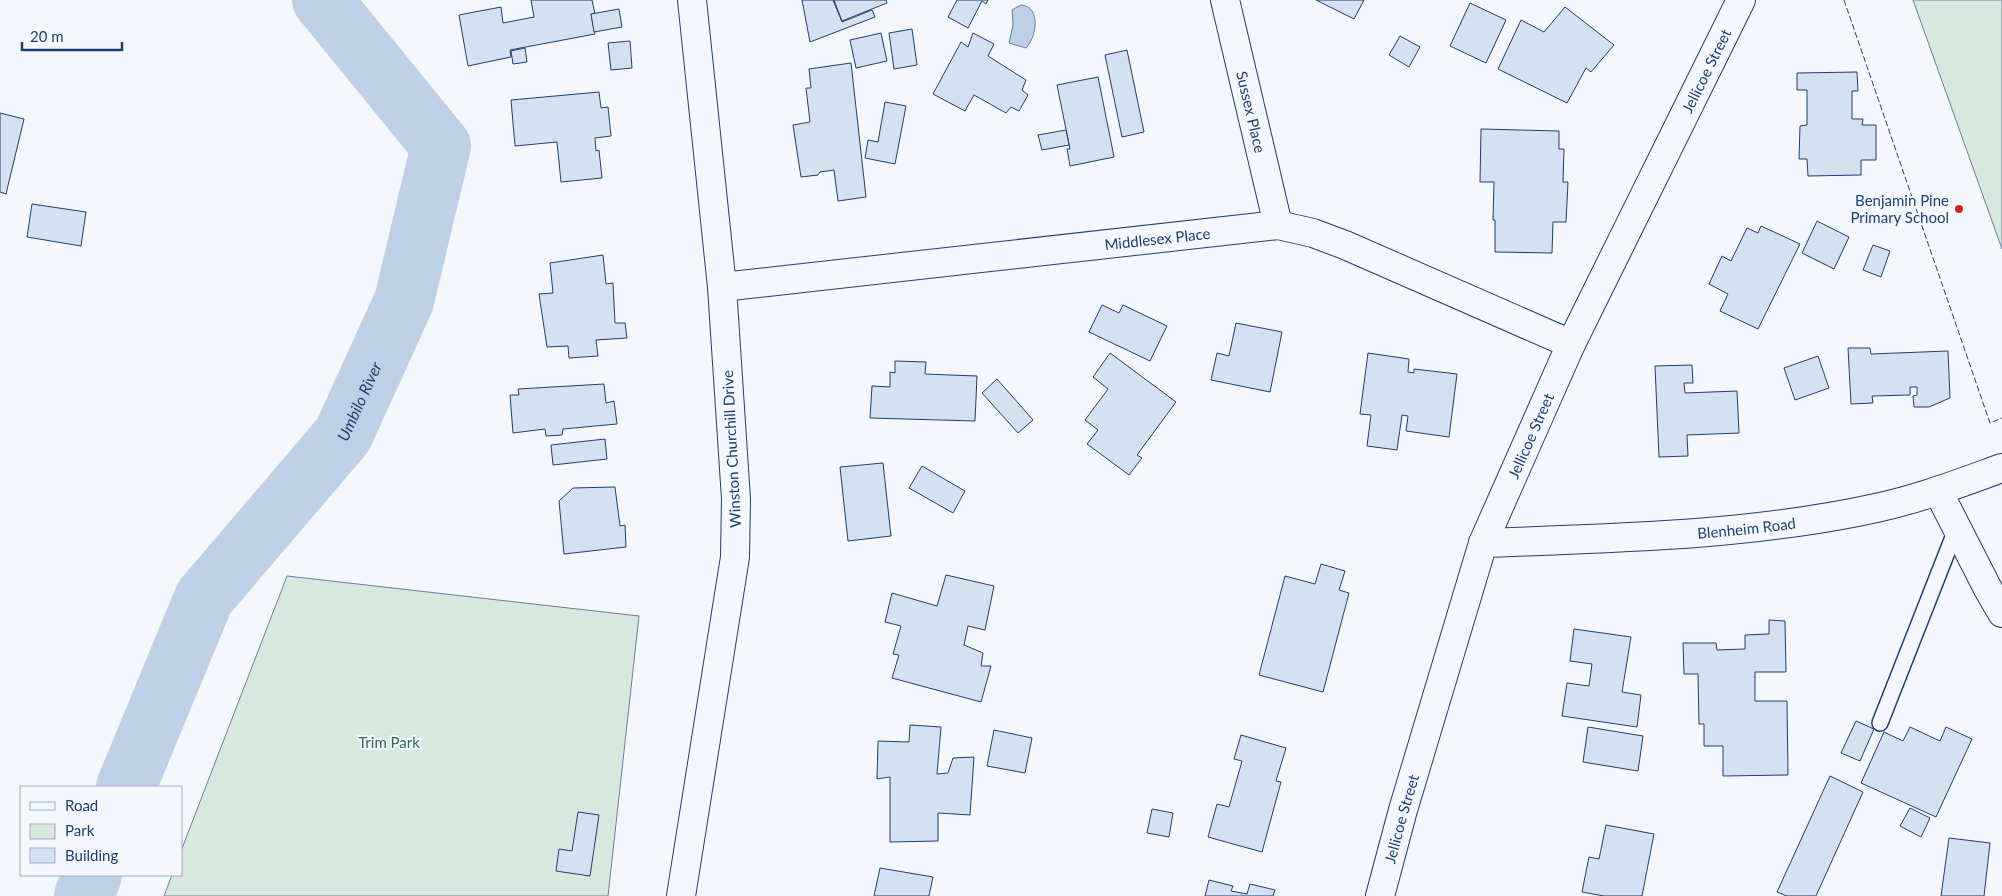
<svg xmlns="http://www.w3.org/2000/svg" width="2002" height="896" viewBox="0 0 2002 896" font-family="Lato,sans-serif">
<rect width="100%" height="100%" fill="#f4f7fb"/>
<g fill="#d7e8df" stroke="#687fa3">
<polygon points="1913,0 2002,0 2002,249"/>
<polygon points="287,576 639,616 608,896 164,896 172,875 181,875 181,851"/>
</g>
<path fill="#bed0e5" stroke="#687fa3" d="M1021,5C1041,6 1037,37 1026,48L1009,43L1013,25L1012,10Z"/>
<g fill="none" stroke-linecap="round" stroke-linejoin="round">
<g stroke="#bed0e5" stroke-width="60">
<path id="s1" d="M126,787L204,598L343,435L404,301L441,146L322,0"/>
<polyline points="84,896 92,875"/>
</g>
</g>
<g fill="#d5e0f0" stroke="#1d3f73">
<polygon points="531,0 592,0 595,14 591,14 595,34 510,50 511,57 468,66 459,15 501,7 503,23 534,17"/>
<polygon points="802,0 833,0 842,22 872,10 875,17 810,42"/>
<polygon points="834,0 886,0 887,3 842,21"/>
<polygon points="957,0 988,0 986,4 982,1 968,28 948,17"/>
<polygon points="1316,0 1364,0 1354,19"/>
<polygon points="1470,3 1506,20 1486,63 1450,46"/>
<polygon points="1565,7 1614,45 1591,72 1586,68 1567,103 1498,69 1521,20 1544,32"/>
<polygon points="619,9 622,27 594,32 591,14"/>
<polygon points="912,29 917,65 894,69 889,33"/>
<polygon points="881,33 887,61 856,68 850,40"/>
<polygon points="973,33 994,44 988,56 1026,80 1022,90 1028,95 1019,111 1011,107 1006,113 974,95 965,111 933,94 961,42 968,47"/>
<polygon points="1400,36 1420,47 1409,67 1389,55"/>
<polygon points="630,41 632,68 611,70 608,43"/>
<polygon points="525,48 527,62 513,64 511,51"/>
<polygon points="1127,50 1144,132 1122,137 1105,55"/>
<polygon points="851,63 866,197 838,201 834,170 820,172 818,175 801,177 793,125 810,122 806,88 811,88 809,69"/>
<polygon points="1857,72 1858,91 1852,91 1852,119 1863,119 1862,125 1876,125 1876,160 1861,160 1861,175 1808,176 1807,159 1799,159 1800,126 1807,125 1807,90 1797,90 1797,73"/>
<polygon points="1098,77 1114,157 1070,166 1067,149 1070,149 1057,85"/>
<polygon points="599,92 601,108 608,107 611,136 595,138 596,151 599,150 602,178 561,182 557,142 515,146 511,100"/>
<polygon points="885,102 906,106 895,164 865,158 868,140 878,142"/>
<polygon points="0,113 24,119 6,194 0,192"/>
<polygon points="1481,129 1559,131 1559,149 1564,149 1563,182 1568,182 1566,222 1553,222 1552,253 1495,252 1495,220 1493,220 1494,182 1480,182"/>
<polygon points="1066,130 1069,145 1042,150 1038,135"/>
<polygon points="32,204 86,212 81,246 27,237"/>
<polygon points="1817,221 1849,237 1834,269 1802,253"/>
<polygon points="1761,226 1800,244 1758,329 1720,311 1728,294 1709,284 1722,256 1731,261 1747,228 1758,233"/>
<polygon points="1873,245 1890,251 1881,277 1863,270"/>
<polygon points="603,255 606,284 613,283 615,323 625,323 627,338 596,340 598,356 569,358 568,346 547,347 539,294 553,293 550,263"/>
<polygon points="1102,305 1119,313 1123,305 1167,326 1150,361 1089,332"/>
<polygon points="1236,323 1282,332 1270,392 1211,380 1217,353 1229,356"/>
<polygon points="1848,348 1870,348 1871,354 1948,351 1950,398 1929,407 1914,407 1913,396 1917,395 1917,387 1910,387 1910,395 1872,396 1873,403 1851,404"/>
<polygon points="1110,353 1176,402 1137,455 1142,458 1129,475 1087,444 1098,430 1085,420 1108,389 1093,377"/>
<polygon points="1368,353 1409,359 1408,372 1414,373 1414,369 1457,374 1449,437 1406,431 1408,416 1402,415 1397,450 1367,446 1371,415 1360,414"/>
<polygon points="1818,356 1829,388 1795,400 1784,368"/>
<polygon points="895,361 926,362 925,374 977,376 975,421 870,418 872,386 890,387 890,372 895,373"/>
<polygon points="1692,365 1693,383 1684,383 1685,393 1737,391 1739,433 1687,435 1688,456 1659,457 1655,366"/>
<polygon points="997,379 1033,420 1018,433 982,393"/>
<polygon points="604,384 606,403 614,401 617,424 563,429 562,435 546,436 545,429 513,433 510,395 519,395 518,389"/>
<polygon points="605,439 607,459 553,465 551,445"/>
<polygon points="883,463 891,536 848,541 840,467"/>
<polygon points="922,466 965,491 953,513 909,488"/>
<polygon points="615,487 620,526 625,525 626,547 564,554 559,501 573,488"/>
<polygon points="1321,564 1345,571 1339,590 1349,593 1323,692 1259,675 1285,576 1315,584"/>
<polygon points="946,575 994,586 985,630 968,626 964,645 983,653 981,666 991,666 981,702 892,678 899,655 893,654 901,626 885,622 892,593 937,606"/>
<polygon points="1769,620 1785,621 1786,672 1755,672 1755,701 1787,701 1788,775 1723,776 1723,746 1704,746 1704,724 1699,724 1698,674 1684,674 1683,643 1716,643 1717,650 1745,649 1745,635 1769,634"/>
<polygon points="1574,629 1631,637 1622,692 1641,695 1637,727 1562,716 1567,683 1589,686 1592,664 1570,661"/>
<polygon points="1856,721 1874,729 1860,761 1841,753"/>
<polygon points="910,725 941,727 937,774 948,773 953,758 974,757 970,815 938,813 938,841 890,842 890,777 877,779 878,741 909,742"/>
<polygon points="1588,727 1643,736 1638,771 1583,762"/>
<polygon points="1910,727 1940,741 1946,727 1972,739 1936,817 1861,783 1884,732 1903,741"/>
<polygon points="994,730 1032,738 1025,773 987,766"/>
<polygon points="1241,735 1286,748 1276,781 1281,782 1262,852 1208,837 1217,804 1229,807 1242,761 1234,759"/>
<polygon points="1830,776 1863,792 1816,896 1787,896 1777,892"/>
<polygon points="1910,808 1930,818 1921,837 1900,826"/>
<polygon points="1152,809 1173,813 1169,837 1147,833"/>
<polygon points="578,812 599,815 590,876 556,871 559,849 572,851"/>
<polygon points="1606,825 1654,834 1642,896 1604,896 1582,892 1589,857 1599,859"/>
<polygon points="1949,838 1990,843 1984,896 1941,896"/>
<polygon points="880,868 933,877 929,896 874,896"/>
<polygon points="1209,880 1233,886 1231,891 1247,894 1250,884 1275,890 1273,896 1205,896"/>
</g>
<g fill="none" stroke-linecap="round" stroke-linejoin="round">
<defs>
<polyline id="service" points="1880,723 1957,527"/>
<g id="minor">
<path id="s2" d="M1225,0L1278,225"/>
<path id="s3" d="M722,287L1278,225L1313,233L1345,245L1571,344"/>
<polyline points="1938,491 1988,589 2002,613"/>
<path id="s4" d="M1483,543C1612,538 1749,536 1876,508C1919,499 1960,483 2002,468"/>
<polyline points="681,896 735,557 736,499 722,287 692,0"/>
<path id="s5" d="M1380,896L1403,810L1483,543L1571,344L1741,0"/>
</g>
</defs>
<use href="#service" stroke="#1d3f73" stroke-width="18"/>
<use href="#minor" stroke="#1d3f73" stroke-width="30"/>
<use href="#service" stroke="#f4f7fb" stroke-width="15"/>
<use href="#minor" stroke="#f4f7fb" stroke-width="28"/>
<polyline stroke="#1d3f73" stroke-width="1" stroke-dasharray="6 2.5" stroke-linecap="butt" points="1844,0 1990,423 2002,418"/>
</g>
<circle fill="#c62828" stroke="#f4f7fb" stroke-width="2" cx="1959" cy="209" r="5"/>
<g text-anchor="middle" dominant-baseline="central" stroke-width="4" stroke-linejoin="round" paint-order="stroke">
<g font-size="15" fill="#1d3f73" stroke="#f4f7fb">
<text stroke="none"><textPath href="#s5" startOffset="890">Jellicoe Street</textPath></text>
<text stroke="none"><textPath href="#s2" startOffset="115">Sussex Place</textPath></text>
<text stroke="none"><textPath href="#s3" startOffset="438">Middlesex Place</textPath></text>
<text stroke="none"><textPath href="#s5" startOffset="485">Jellicoe Street</textPath></text>
<text transform="translate(731 449) rotate(-93)">Winston Churchill Drive</text>
<text stroke="none"><textPath href="#s4" startOffset="264">Blenheim Road</textPath></text>
<text stroke="none"><textPath href="#s5" startOffset="80">Jellicoe Street</textPath></text>
</g>
<g font-size="15" fill="#1d3f73" stroke="#f4f7fb" text-anchor="end">
<text x="1949" y="200">Benjamin Pine<tspan x="1949" dy="17">Primary School</tspan></text>
</g>
<g font-size="15" fill="#2c6c60" stroke="#f4f7fb">
<text x="389" y="742">Trim Park</text>
</g>
<g font-size="16" font-style="italic" fill="#1d3f73" stroke="#f4f7fb">
<text stroke="none"><textPath href="#s1" startOffset="456">Umbilo River</textPath></text>
</g>
</g>
<rect x="20" y="786" width="162" height="90" fill="#f4f7fb" stroke="#9eadc5"/>
<rect x="30" y="802" width="25" height="8" fill="#f4f7fb" stroke="#9eadc5"/>
<text x="65" y="811" font-size="15" fill="#1d3f73">Road</text>
<rect x="30" y="824" width="25" height="15" fill="#d7e8df" stroke="#9eadc5"/>
<text x="65" y="836" font-size="15" fill="#1d3f73">Park</text>
<rect x="30" y="848" width="25" height="15" fill="#d5e0f0" stroke="#9eadc5"/>
<text x="65" y="861" font-size="15" fill="#1d3f73">Building</text>
<path d="M22 42v8h100v-8" fill="none" stroke="#1d3f73" stroke-width="2.5"/>
<text x="30" y="42" font-size="15" fill="#1d3f73" stroke="#f4f7fb" stroke-width="4" paint-order="stroke">20 m</text>
</svg>
